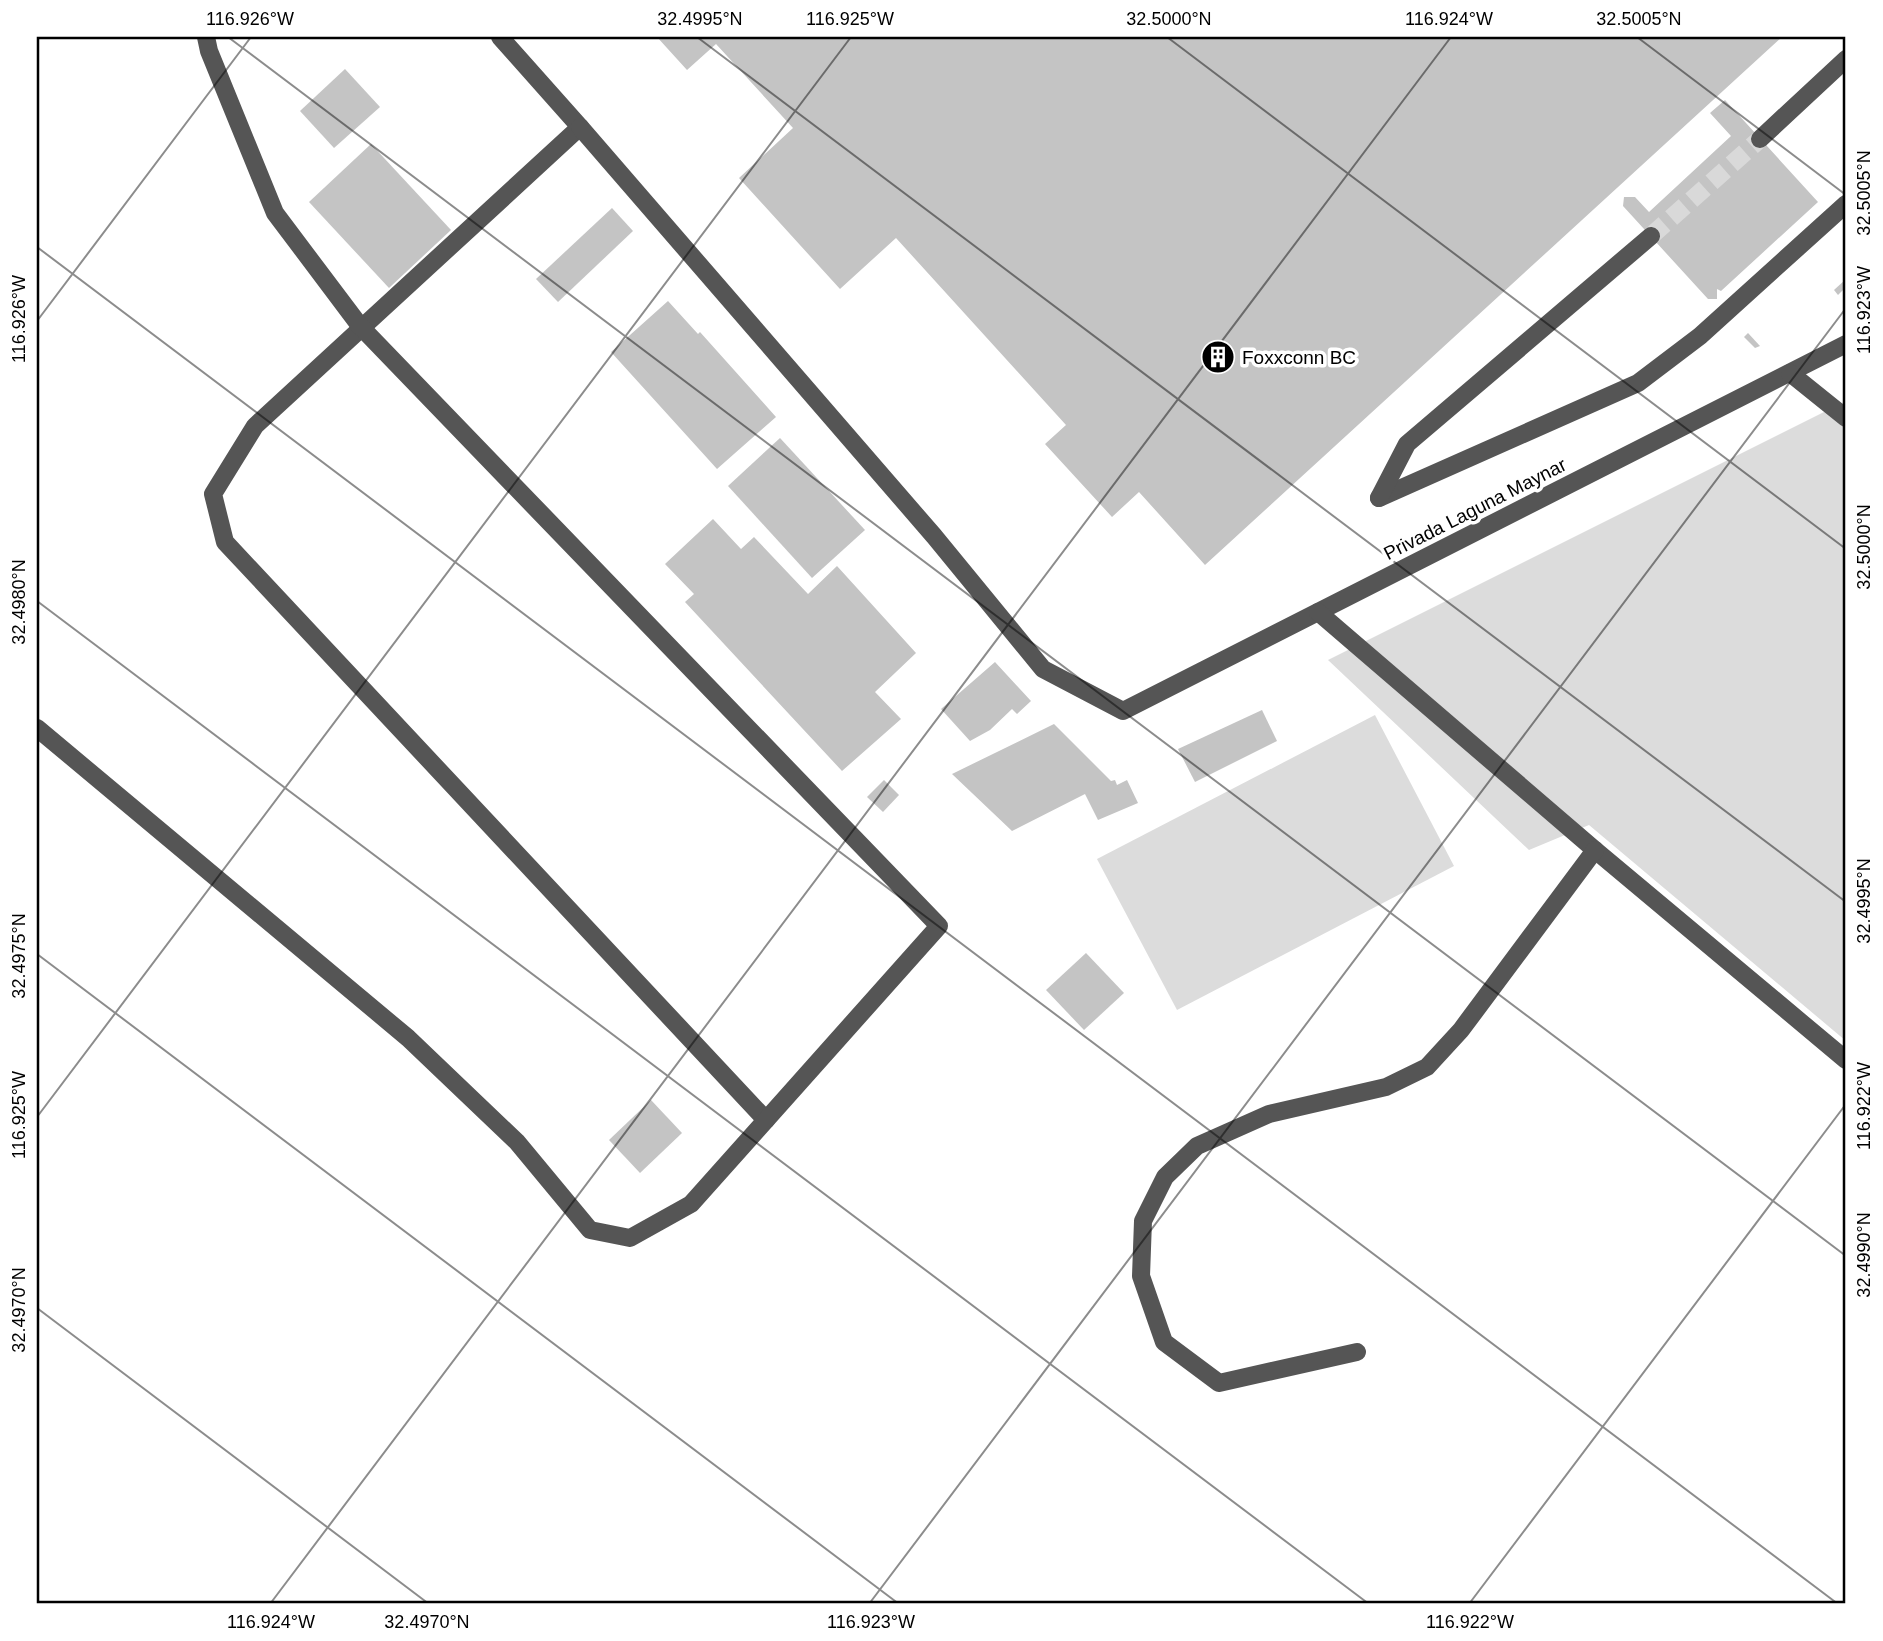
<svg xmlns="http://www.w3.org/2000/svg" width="1883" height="1641" viewBox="0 0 1883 1641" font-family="Arial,sans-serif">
<rect width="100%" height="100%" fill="#fff"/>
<g fill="#dcdcdc">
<polygon points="1846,401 1846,1041 1589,825 1529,850 1328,660"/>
<polygon points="1375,715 1454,866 1177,1010 1097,859"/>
</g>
<g fill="#c4c4c4">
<polygon points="657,37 1782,37 1205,565 1139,492 1112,517 1045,444 1066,425 896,238 840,289 739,178 793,128 716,44 687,70"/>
<polygon points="345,69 380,107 334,148 300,111"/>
<polygon points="1725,100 1818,202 1721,291 1717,289 1717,299 1708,299 1623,206 1624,197 1635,197 1649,212 1731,136 1710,113"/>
<polygon points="371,144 451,230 389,288 309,202"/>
<polygon points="612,208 633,231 558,302 536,279"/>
<polygon points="1846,279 1846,287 1838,295 1834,290"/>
<polygon points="668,301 698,334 700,332 776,417 717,469 611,352"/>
<polygon points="1748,333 1760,346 1755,348 1744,337"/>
<polygon points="780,438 865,530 812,578 728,486"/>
<polygon points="713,519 741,549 754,537 808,594 837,566 916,653 875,692 901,719 842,771 685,602 694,594 665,564"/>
<polygon points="995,662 1031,701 1017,714 1012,709 990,730 970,741 941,709"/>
<polygon points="1262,710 1277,741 1195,782 1178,749"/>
<polygon points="1054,724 1111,781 1115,780 1117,785 1127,780 1138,803 1098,820 1085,794 1012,831 952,774"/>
<polygon points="884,780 899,795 883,812 867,797"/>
<polygon points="1086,953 1124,993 1084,1030 1046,990"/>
<polygon points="651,1100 682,1133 640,1173 609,1140"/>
</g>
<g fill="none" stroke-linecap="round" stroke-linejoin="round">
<polyline stroke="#d9d9d9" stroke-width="18" stroke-dasharray="18 9" stroke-linecap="butt" points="1651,236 1760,139"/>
<g stroke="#555" stroke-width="18">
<polyline points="500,37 580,127 255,426 213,494 225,542 766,1120"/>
<polyline points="580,127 934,536 1043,669 1123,711 1846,344"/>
<polyline points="1760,139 1846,59"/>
<polyline points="1790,373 1846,418"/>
<polyline points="1379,498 1638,383 1700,336 1846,204"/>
<polyline points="1379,498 1407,444 1651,236"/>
<polyline points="1318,612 1595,850 1846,1060"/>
<polyline points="37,728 408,1038 517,1142 590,1230 630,1238 691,1204 939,926 360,326 275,213 209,51 206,37"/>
<polyline points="1357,1352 1219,1383 1164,1342 1141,1276 1143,1221 1165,1177 1197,1146 1269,1114 1386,1087 1427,1067 1461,1030 1595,850"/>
</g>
</g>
<path fill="none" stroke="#000" stroke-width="2" stroke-opacity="0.45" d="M228,37L1846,1256M697,37L1846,902M1167,37L1846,549M1637,37L1846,195M37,247L1838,1604M37,321L251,37M37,601L1369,1604M37,954L899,1604M37,1117L851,37M37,1308L429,1604M270,1604L1451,37M869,1604L1846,308M1469,1604L1846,1104"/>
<defs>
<symbol id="building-disc" viewBox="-11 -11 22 22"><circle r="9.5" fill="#000" stroke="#fff"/><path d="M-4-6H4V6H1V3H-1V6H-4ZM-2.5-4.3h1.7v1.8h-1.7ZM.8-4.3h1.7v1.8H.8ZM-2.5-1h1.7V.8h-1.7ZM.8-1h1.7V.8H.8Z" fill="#fff"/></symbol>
</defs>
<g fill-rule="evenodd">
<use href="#building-disc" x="1199" y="338" width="38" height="38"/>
</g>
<g text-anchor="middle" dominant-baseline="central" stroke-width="7" stroke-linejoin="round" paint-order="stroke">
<g font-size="19" fill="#000" stroke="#fff" text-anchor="start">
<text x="1242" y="357">Foxxconn BC</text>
</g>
<g font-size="19" fill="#000" stroke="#fff">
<text transform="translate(1475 509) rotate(-27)">Privada Laguna Maynar</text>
</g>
</g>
<rect width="1883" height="1641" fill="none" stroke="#ffffff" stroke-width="77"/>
<rect x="38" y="38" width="1806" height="1564" fill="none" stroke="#000" stroke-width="2.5"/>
<g font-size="18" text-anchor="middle" fill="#000">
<text x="250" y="25">116.926°W</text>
<text x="700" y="25">32.4995°N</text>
<text x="850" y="25">116.925°W</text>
<text x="1169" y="25">32.5000°N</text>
<text x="1449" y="25">116.924°W</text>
<text x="1639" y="25">32.5005°N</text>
<text transform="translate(1864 193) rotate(-90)" y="6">32.5005°N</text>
<text transform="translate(1864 310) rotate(-90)" y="6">116.923°W</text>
<text transform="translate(19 319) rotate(-90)" y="6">116.926°W</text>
<text transform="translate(1864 547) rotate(-90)" y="6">32.5000°N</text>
<text transform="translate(19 602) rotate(-90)" y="6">32.4980°N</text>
<text transform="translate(1864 901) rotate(-90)" y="6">32.4995°N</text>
<text transform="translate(19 956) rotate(-90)" y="6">32.4975°N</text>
<text transform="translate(1864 1106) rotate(-90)" y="6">116.922°W</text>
<text transform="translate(19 1115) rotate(-90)" y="6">116.925°W</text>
<text transform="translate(1864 1255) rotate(-90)" y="6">32.4990°N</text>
<text transform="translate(19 1310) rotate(-90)" y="6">32.4970°N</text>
<text x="271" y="1628">116.924°W</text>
<text x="427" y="1628">32.4970°N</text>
<text x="871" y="1628">116.923°W</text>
<text x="1470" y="1628">116.922°W</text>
</g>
</svg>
